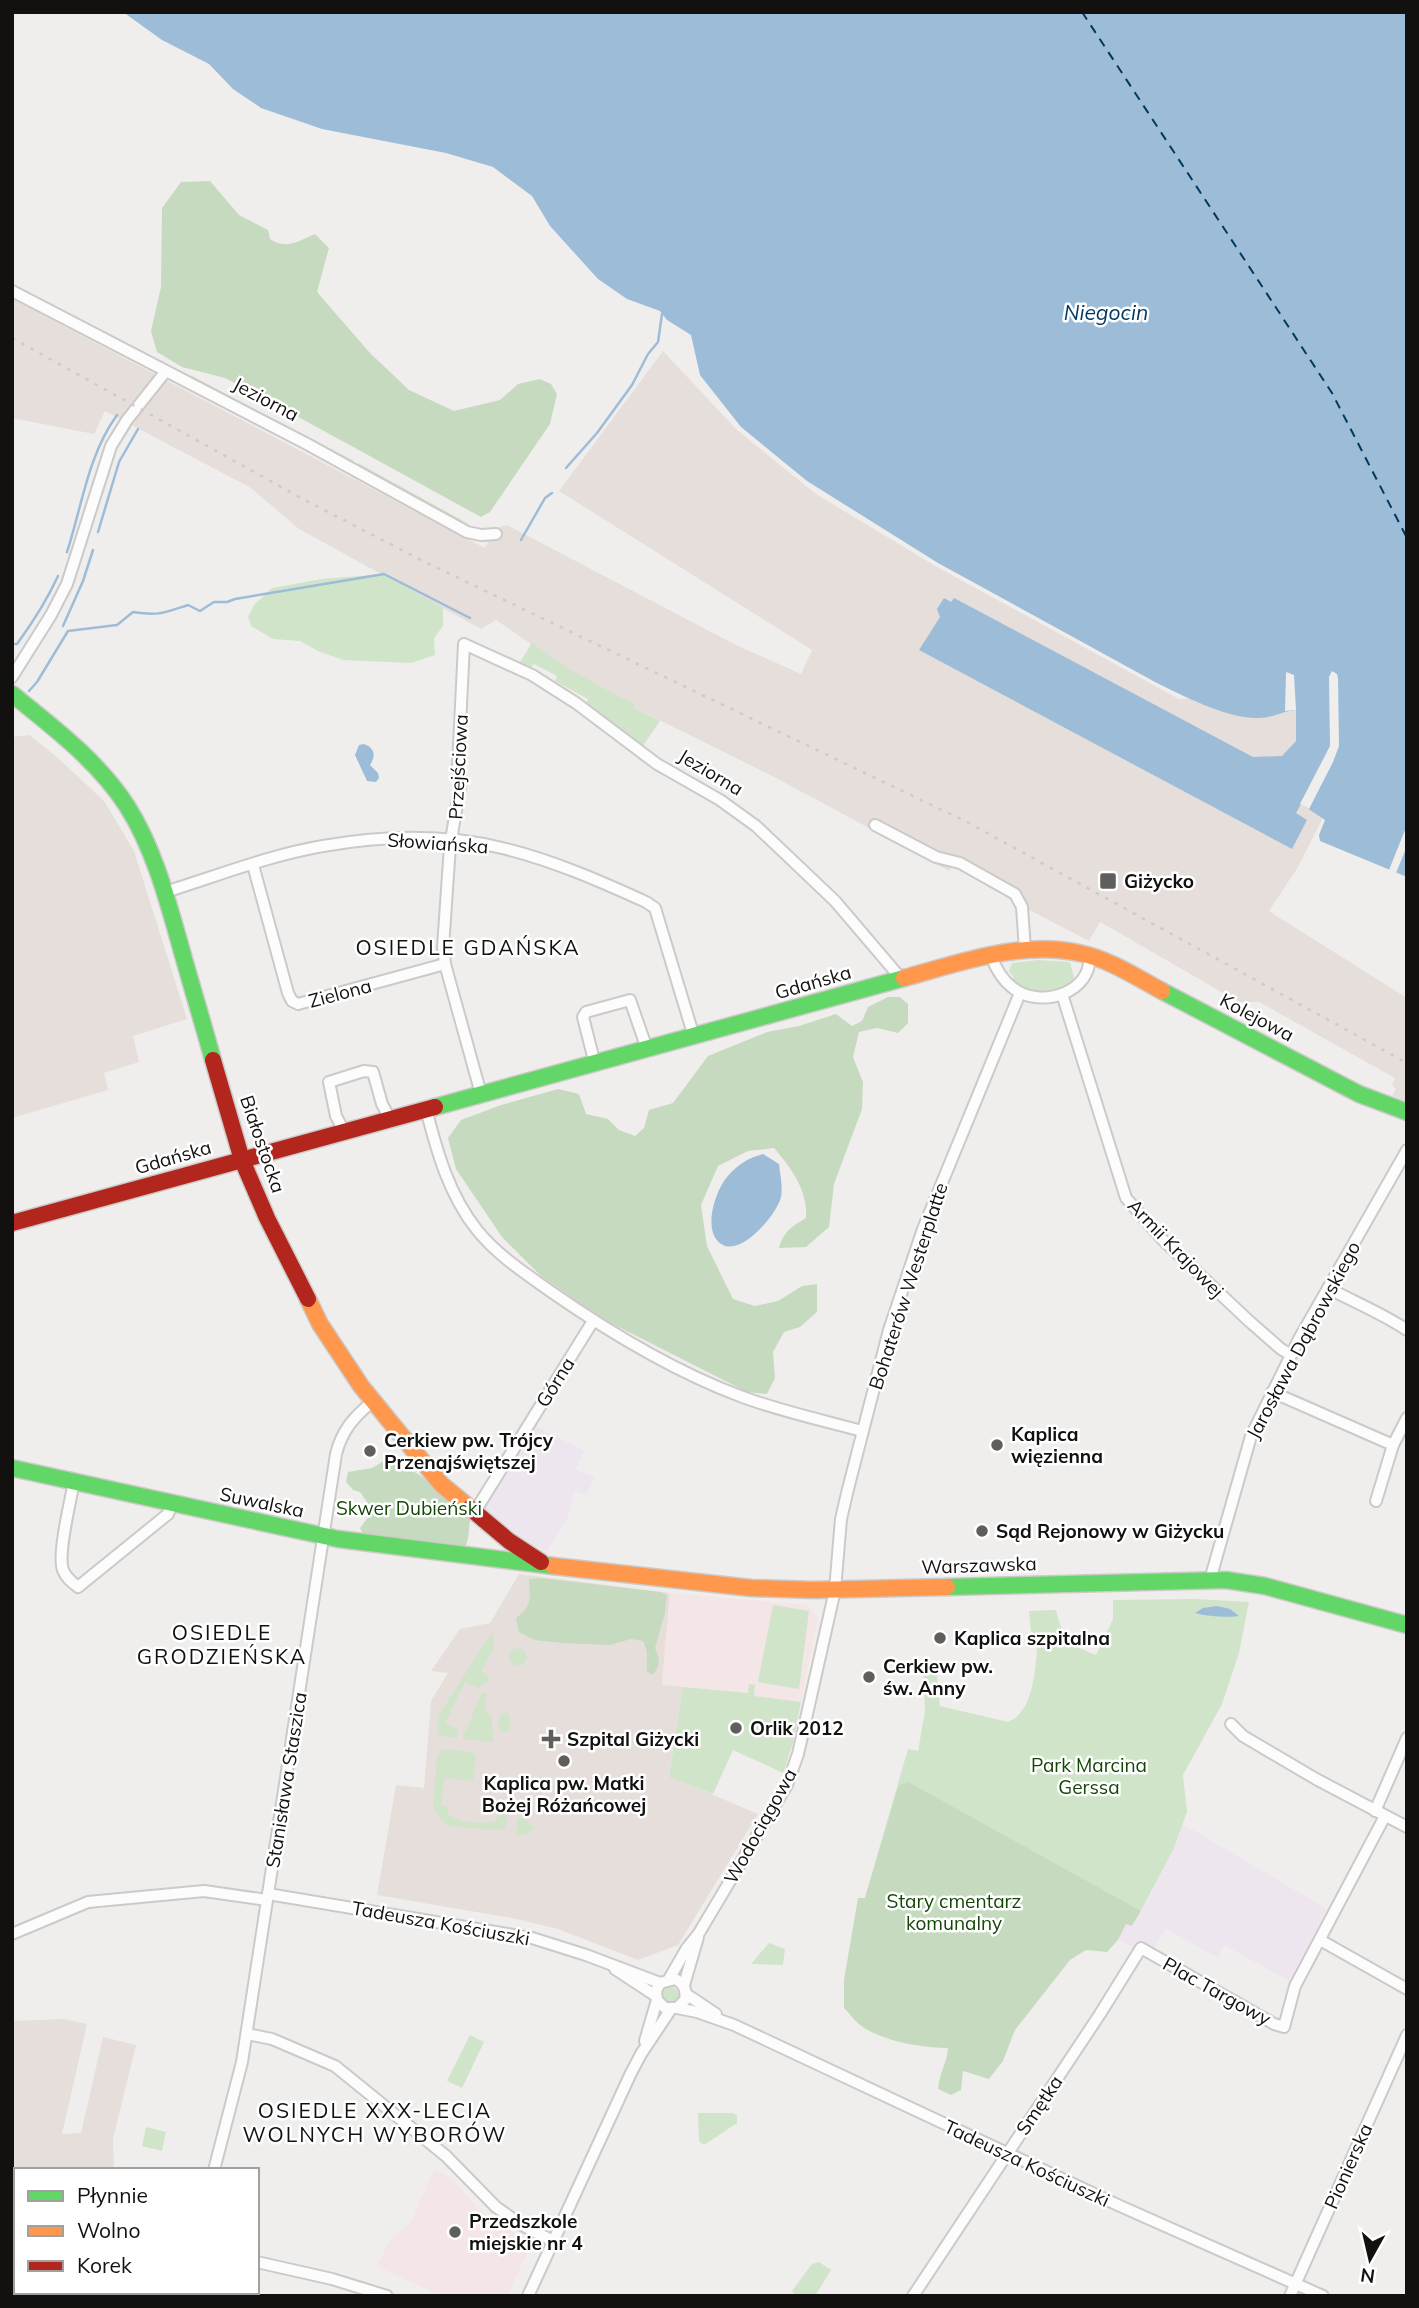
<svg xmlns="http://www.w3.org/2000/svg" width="1419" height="2308" viewBox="0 0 1419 2308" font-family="Mulish,sans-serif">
<rect width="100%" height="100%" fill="#f0eeec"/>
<g fill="#eee6ef">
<polygon points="536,1426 585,1451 576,1469 595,1478 586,1495 574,1491 568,1517 547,1552 524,1540 483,1506 531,1429"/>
<polygon points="1183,1824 1327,1909 1289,1981 1224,1945 1218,1958 1166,1929 1153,1950 1136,1949 1118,1940 1126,1923 1133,1926 1154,1889"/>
</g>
<g fill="#e6deda">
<polygon points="12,299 485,548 496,528 507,525 736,645 801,674 812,650 559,491 663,351 737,430 816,494 937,567 1179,699 1274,693 1350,712 1334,796 1298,867 1269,911 1407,998 1407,1102 1392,1095 1396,1089 1392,1085 1395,1078 1259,1002 1239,1002 1100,922 1089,941 1012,901 1011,895 980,878 979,880 952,866 949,871 776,778 633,707 634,704 602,689 563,666 496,620 481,629 299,529 251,488 105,411 94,434 12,418"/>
<polygon points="29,735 57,757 104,801 134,851 187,1019 133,1036 139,1062 104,1073 108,1090 12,1118 12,737"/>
<polygon points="519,1574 670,1593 662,1684 683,1687 669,1776 758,1814 678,1945 638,1960 558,1929 512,1918 377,1895 396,1785 424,1788 431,1701 448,1673 431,1671 460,1629 490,1623"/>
<polygon points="64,2019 87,2024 62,2134 81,2133 103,2037 136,2045 113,2139 114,2170 16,2170 16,2238 12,2238 12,2137 18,2136 12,2136 12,2021"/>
</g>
<g fill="#f4e5e6">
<polygon points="670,1593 808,1605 818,1617 801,1702 753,1696 749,1685 749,1693 662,1685"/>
<polygon points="434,2170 452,2178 480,2211 531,2244 507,2296 441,2296 377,2266 389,2241 411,2222"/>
</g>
<g fill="#cfe4c9">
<polygon points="192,376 354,461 351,463 187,377"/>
<polygon points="358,463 469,524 443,514 358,467"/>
<polygon points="384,574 443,608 443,626 434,638 435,655 411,663 343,660 318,651 300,641 273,639 251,626 248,617 254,605 272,588 322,579"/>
<path d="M532,643C565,667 598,687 635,704L633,707L660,721L642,747L585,705L588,699L555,681L557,676L534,664L531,667L520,662Z"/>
<path d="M1038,960L1070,962L1075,981C1058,996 1030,997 1012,980L1014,978L1009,971L1012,963Z"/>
<path d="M1195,1599L1249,1602L1239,1653L1222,1704L1183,1775L1187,1812L1173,1850L1141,1911L1096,1888L863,1904L908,1749L918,1751L925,1711L923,1664L936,1665L940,1706L1008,1722C1035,1711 1035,1666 1038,1641L1031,1631L1029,1611L1056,1610C1063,1638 1069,1645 1096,1655L1113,1619V1600Z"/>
<polygon points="773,1605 809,1611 799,1689 758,1682"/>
<polygon points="494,1634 494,1648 481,1671 489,1675 487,1682 478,1688 465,1682 445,1723 458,1729 457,1738 437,1735 439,1715 490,1635"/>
<circle cx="518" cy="1657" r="9"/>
<polygon points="749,1684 755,1685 754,1696 801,1702 793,1743 783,1773 733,1750 713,1794 669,1777 683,1687 748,1693"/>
<polygon points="487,1692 485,1710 492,1717 493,1742 463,1739 464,1731 466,1731 481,1694"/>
<path d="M505,1713L509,1715L511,1729L504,1733C497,1729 498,1721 501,1714Z"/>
<path d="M442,1749L472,1752L476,1757L473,1781L444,1778L441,1805L447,1806L448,1814C459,1823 481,1825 495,1821L500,1814H508L505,1828L499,1830L449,1826L439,1818L433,1805L437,1758Z"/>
<polygon points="518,1818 523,1818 535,1829 528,1834 516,1835"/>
<polygon points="769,1943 785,1949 783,1965 751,1964"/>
<circle cx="671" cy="1995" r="8"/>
<polygon points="470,2035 484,2042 462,2088 447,2081"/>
<polygon points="698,2113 732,2113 737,2115 737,2123 704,2145 699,2141"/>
<polygon points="146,2127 166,2132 162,2151 142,2146"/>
<polygon points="819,2262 831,2270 815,2296 796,2296 792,2291 812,2264"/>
</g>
<g fill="#c6dac0">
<path d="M210,181L239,215L268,230L270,239C286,250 299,241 315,234L329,248L317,292L370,353L409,390L454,411L500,400L518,384L540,379L551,384L557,394L550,424L490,512L481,517L260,396L225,378L182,367L157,352L151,331L161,287L162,208L181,182Z"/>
<path d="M888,997H900L908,1004V1023L898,1033L877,1028L859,1032L853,1057L863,1082L862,1109L834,1184L829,1227L806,1247L779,1248C784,1231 791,1227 806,1218C808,1190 791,1168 774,1148L748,1151L718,1166L701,1205L707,1246L733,1299L755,1306L778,1301L802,1286L817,1284V1312L800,1327L784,1332L773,1352L775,1378L767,1394L747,1392L599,1317L540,1275L502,1237L456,1169L448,1138L461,1120L501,1105L558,1089L579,1094L586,1114L608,1119L619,1130L635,1136L644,1128L649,1110L673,1103L708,1056L767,1032L799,1026L836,1014L852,1026L862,1021L868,1007Z"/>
<path d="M384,1461C424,1468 441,1495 470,1520L468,1539L465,1547L455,1550L381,1539L363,1534L360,1528L373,1511L360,1492L353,1490L346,1482L348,1472L372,1468Z"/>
<path d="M540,1578L660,1592L667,1595L665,1613L655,1648C660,1659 661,1666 652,1675L647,1671V1651L643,1641L631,1639L610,1645L562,1643L534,1640L519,1632L516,1618C533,1605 530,1599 529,1579Z"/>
<path d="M908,1782L1141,1911L1132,1926L1126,1924L1118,1940L1107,1952L1086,1950L1070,1960L1015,2030L1003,2061L989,2079L963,2071L961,2090L951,2095L938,2089C939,2074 947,2063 948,2048C922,2048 881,2041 860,2025C854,2020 849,2013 844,2008V1980L858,1898H865L899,1785Z"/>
</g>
<g fill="#9dbcd8">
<path d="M123,12H1407V877L1320,841L1319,835L1325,820L1301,804L1296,813L1307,820L1292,849L919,650L940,617L937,609L944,598L951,602L954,598L1253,757L1282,756L1296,741V710C1283,711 1272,718 1259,718C1227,719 1184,696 1155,682L938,563L807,481L741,427L700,375L691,335L667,320L660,311L627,299L598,279L550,226L532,196L493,167L446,153L322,129L261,108L233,89L209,64L162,40Z"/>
<path d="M364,744C375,748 376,756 370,765L378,773L379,778L376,782L367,781L355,755L359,745Z"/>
<path d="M763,1154L779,1164C780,1174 783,1187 781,1197C777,1214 743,1255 723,1245C701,1234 715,1191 727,1177C737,1165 748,1158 763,1154Z"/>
<path d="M1217,1606L1230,1609L1239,1616C1231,1618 1204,1616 1195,1613L1203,1608Z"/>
</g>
<g fill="#f0eeec">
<polygon points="1332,671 1337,674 1338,678 1339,746 1333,762 1309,809 1300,804 1330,746 1329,677"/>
<polygon points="1286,672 1294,675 1296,710 1285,711"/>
<polygon points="1407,825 1407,846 1396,873 1389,870"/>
</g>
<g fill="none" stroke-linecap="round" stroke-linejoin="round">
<g stroke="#9dbcd8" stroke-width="2.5">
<polyline points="566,468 597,433 632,385 648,354 658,342 662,314"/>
<polyline points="98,532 119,462 138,429"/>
<polyline points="521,540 545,498 552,493"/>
<path d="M67,552C82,506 88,455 117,415"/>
<polyline points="63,626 83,581 93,550"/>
<path d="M12,644H17C33,622 47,600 58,576"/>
<path d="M29,691L37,682L68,631L117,625L133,612C159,616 163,613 188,605L200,611L214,602H227L235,599L384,574L470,618"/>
</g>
<polyline stroke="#02385f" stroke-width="2" stroke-dasharray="9 7" stroke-linecap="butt" points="1082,12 1332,393 1407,538"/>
<defs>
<g id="street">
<polyline points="12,291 307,444 467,532 481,535 496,534"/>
<polyline points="12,677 51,615 67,584 111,446 127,420 166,371"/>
<polyline points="875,825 936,857 960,863 1015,894 1022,907 1025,950"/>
<polyline points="253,865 288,993 292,1001 298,1004 445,964"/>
<path d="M165,892C217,876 270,855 323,846C381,836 445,834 502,848C552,860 600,881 646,902L655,908L694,1037"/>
<path d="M991,956C996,969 1002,980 1013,988C1041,1010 1094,992 1089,954"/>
<polyline points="1062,994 1126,1198 1162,1239 1249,1321 1281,1349 1291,1355"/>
<polyline points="595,1064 583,1017 586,1012 630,1000 647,1049"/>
<polyline points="481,1094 445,964 443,947 450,846 461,781 458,766 464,644 532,675 576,703 657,764 720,800 756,826 835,901 898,975"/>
<path d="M426,1109C437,1152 449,1195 477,1230C497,1255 525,1273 550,1291C606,1330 676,1372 740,1396C779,1411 822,1420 862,1431"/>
<polyline points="344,1131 336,1116 329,1082 364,1071 373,1072 382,1104 390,1119"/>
<path d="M1328,1288C1354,1302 1382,1313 1407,1330"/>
<polyline points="1272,1392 1393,1445"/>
<path d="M74,1481C71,1500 57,1554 63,1570C66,1578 72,1582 78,1587L168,1514L172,1503"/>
<polyline points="1376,1501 1393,1445 1407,1418"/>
<polyline points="474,1513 593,1321"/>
<polyline points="1210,1580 1251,1436 1299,1339 1407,1150"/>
<polyline points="1231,1724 1243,1736 1316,1779 1407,1827"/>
<polyline points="1375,1811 1407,1738"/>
<polyline points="268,1894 532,1938 586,1955 660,1983"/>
<polyline points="12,1934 88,1902 204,1891 267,1900"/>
<polyline points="1320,1940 1407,1989"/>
<polyline points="615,1969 656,1996"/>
<polyline points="669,1979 687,1948 699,1933 787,1785 798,1754 835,1590 841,1519 848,1489 889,1330 923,1229 1020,993"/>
<polyline points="684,1985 698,1937"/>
<polyline points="686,1994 716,2014"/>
<polyline points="677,2008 697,2012 734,2025 1120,2206 1323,2296"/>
<polyline points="247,2034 272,2039 335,2066 446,2156 496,2207 520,2224 553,2241"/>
<path d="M645,2041L657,2000L656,1991L660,1983L675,1979C684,1983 687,1990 685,2000L677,2008H665L657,2000"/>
<path d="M214,2170L242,2062L336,1454C342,1430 354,1417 373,1401"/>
<polyline points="12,2257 16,2256"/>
<polyline points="257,2262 332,2279 387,2296"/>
<polyline points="160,2296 162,2292"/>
<polyline points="528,2296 631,2073 641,2054 671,2009"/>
<polyline points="913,2296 1100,2014 1141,1948 1274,2024 1284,2027 1295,1986 1385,1816"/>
<polyline points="1290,2296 1407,2035"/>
</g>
<g id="fast">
<path d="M12,694C53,727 98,761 127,806C153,847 166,895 179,941C190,981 202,1020 213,1060"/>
<polyline points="1162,991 1359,1094 1407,1112"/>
<polyline points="435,1107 904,978"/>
<polyline points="12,1468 338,1539 553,1566"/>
<polyline points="947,1587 1226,1580 1265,1586 1407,1625"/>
</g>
<g id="slow">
<path d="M904,978C959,963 1021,940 1079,953C1109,959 1136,977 1162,991"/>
<polyline points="308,1299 320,1324 361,1386 441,1484 470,1508"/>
<polyline points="553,1566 751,1588 813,1590 947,1587"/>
</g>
<g id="jam">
<polyline points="213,1060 242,1160 267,1218 308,1299"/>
<polyline points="12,1223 435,1107"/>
<polyline points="470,1508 509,1541 541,1562"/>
</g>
</defs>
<use href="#street" stroke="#cccac8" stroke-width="14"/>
<use href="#fast" stroke="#cccac8" stroke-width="19"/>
<use href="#slow" stroke="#cccac8" stroke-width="19"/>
<use href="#jam" stroke="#cccac8" stroke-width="19"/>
<use href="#street" stroke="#fdfcfc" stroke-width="10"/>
<use href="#fast" stroke="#63d668" stroke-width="16"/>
<use href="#slow" stroke="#ff974d" stroke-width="16"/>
<use href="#jam" stroke="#b3261e" stroke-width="16"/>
<polyline stroke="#ccc" stroke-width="2.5" stroke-dasharray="3.5 7" stroke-linecap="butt" points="12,338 303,499 423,561 967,822 1407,1063"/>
</g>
<g fill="#605e5d" stroke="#fff" stroke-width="2.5">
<rect x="1099" y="872" width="18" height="18" rx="3.5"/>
<circle cx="997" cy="1445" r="7"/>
<circle cx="370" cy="1451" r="7"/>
<circle cx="982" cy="1531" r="7"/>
<circle cx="940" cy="1638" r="7"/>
<circle cx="869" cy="1677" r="7"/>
<circle cx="736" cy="1728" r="7"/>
<path d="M547.5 1728.5h7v7h7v7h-7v7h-7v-7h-7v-7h7z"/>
<circle cx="564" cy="1761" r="7"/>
<circle cx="455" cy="2232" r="7"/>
</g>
<g text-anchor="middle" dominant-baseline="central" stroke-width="5" stroke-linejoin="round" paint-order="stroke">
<g font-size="19" fill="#121110" stroke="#fff">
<text transform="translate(266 399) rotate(28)">Jeziorna</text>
<text transform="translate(458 767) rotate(-87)">Przejściowa</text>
<text transform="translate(711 772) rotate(31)">Jeziorna</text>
<text transform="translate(438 843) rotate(4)">Słowiańska</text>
<text transform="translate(813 982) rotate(-16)">Gdańska</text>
<text transform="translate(340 993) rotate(-15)">Zielona</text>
<text transform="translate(1257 1017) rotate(28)">Kolejowa</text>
<text transform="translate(263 1144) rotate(71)">Białostocka</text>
<text transform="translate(173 1157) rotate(-16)">Gdańska</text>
<text transform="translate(1176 1248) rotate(46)">Armii Krajowej</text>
<text transform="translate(908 1286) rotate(-72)">Bohaterów Westerplatte</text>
<text transform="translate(1303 1340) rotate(-62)">Jarosława Dąbrowskiego</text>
<text transform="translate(555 1382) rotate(-58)">Górna</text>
<text transform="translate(262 1502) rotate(12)">Suwalska</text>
<text transform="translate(979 1565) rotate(-2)">Warszawska</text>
<text transform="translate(286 1780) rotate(-81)">Stanisława Staszica</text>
<text transform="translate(760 1826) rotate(-61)">Wodociągowa</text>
<text transform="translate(441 1923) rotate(10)">Tadeusza Kościuszki</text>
<text transform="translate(1217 1991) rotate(29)">Plac Targowy</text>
<text transform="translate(1039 2105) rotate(-56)">Smętka</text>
<text transform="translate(1027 2163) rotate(25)">Tadeusza Kościuszki</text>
<text transform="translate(1348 2166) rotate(-66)">Pionierska</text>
</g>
<g font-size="19" font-weight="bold" fill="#121110" stroke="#fff" text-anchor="start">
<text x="1124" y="881">Giżycko</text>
<text x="1011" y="1434">Kaplica<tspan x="1011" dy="22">więzienna</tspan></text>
<text x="384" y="1440">Cerkiew pw. Trójcy<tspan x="384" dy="22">Przenajświętszej</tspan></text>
<text x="996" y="1531">Sąd Rejonowy w Giżycku</text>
<text x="954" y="1638">Kaplica szpitalna</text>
<text x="883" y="1666">Cerkiew pw.<tspan x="883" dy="22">św. Anny</tspan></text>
<text x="750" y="1728">Orlik 2012</text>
<text x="567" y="1739">Szpital Giżycki</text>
<text x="564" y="1783" text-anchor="middle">Kaplica pw. Matki<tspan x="564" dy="22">Bożej Różańcowej</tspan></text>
<text x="469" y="2221">Przedszkole<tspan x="469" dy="22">miejskie nr 4</tspan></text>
</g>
<g font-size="19" fill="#144606" stroke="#fff">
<text x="409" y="1508">Skwer Dubieński</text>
<text x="1089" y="1765">Park Marcina<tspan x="1089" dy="22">Gerssa</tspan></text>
<text x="954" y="1901">Stary cmentarz<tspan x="954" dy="22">komunalny</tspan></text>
</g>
<g font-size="21" font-style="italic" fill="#02385f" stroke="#fff">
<text x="1106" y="312">Niegocin</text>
</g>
<g font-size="21" letter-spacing="2" fill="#121110" stroke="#fff">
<text x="468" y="947">OSIEDLE GDAŃSKA</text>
<text x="222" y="1632">OSIEDLE<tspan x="222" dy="24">GRODZIEŃSKA</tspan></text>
<text x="375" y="2110">OSIEDLE XXX-LECIA<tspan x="375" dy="24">WOLNYCH WYBORÓW</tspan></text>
</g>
</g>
<rect width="1419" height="2308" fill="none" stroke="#121110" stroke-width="28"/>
<rect x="14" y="2168" width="245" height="126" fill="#ffffff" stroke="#a0a09f" stroke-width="2"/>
<rect x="28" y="2191" width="35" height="10" fill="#63d668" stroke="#a0a09f" stroke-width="2"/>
<text x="77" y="2203" font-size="21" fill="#121110">Płynnie</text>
<rect x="28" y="2226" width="35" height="10" fill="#ff974d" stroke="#a0a09f" stroke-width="2"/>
<text x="77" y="2238" font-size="21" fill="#121110">Wolno</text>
<rect x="28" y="2261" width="35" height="10" fill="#b3261e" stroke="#a0a09f" stroke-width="2"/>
<text x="77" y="2273" font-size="21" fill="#121110">Korek</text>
<g transform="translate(1370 2259) rotate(188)" stroke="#ffffff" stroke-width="5" paint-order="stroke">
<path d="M0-5L12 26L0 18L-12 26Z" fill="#121110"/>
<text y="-10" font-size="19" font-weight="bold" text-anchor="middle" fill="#121110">N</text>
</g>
</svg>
